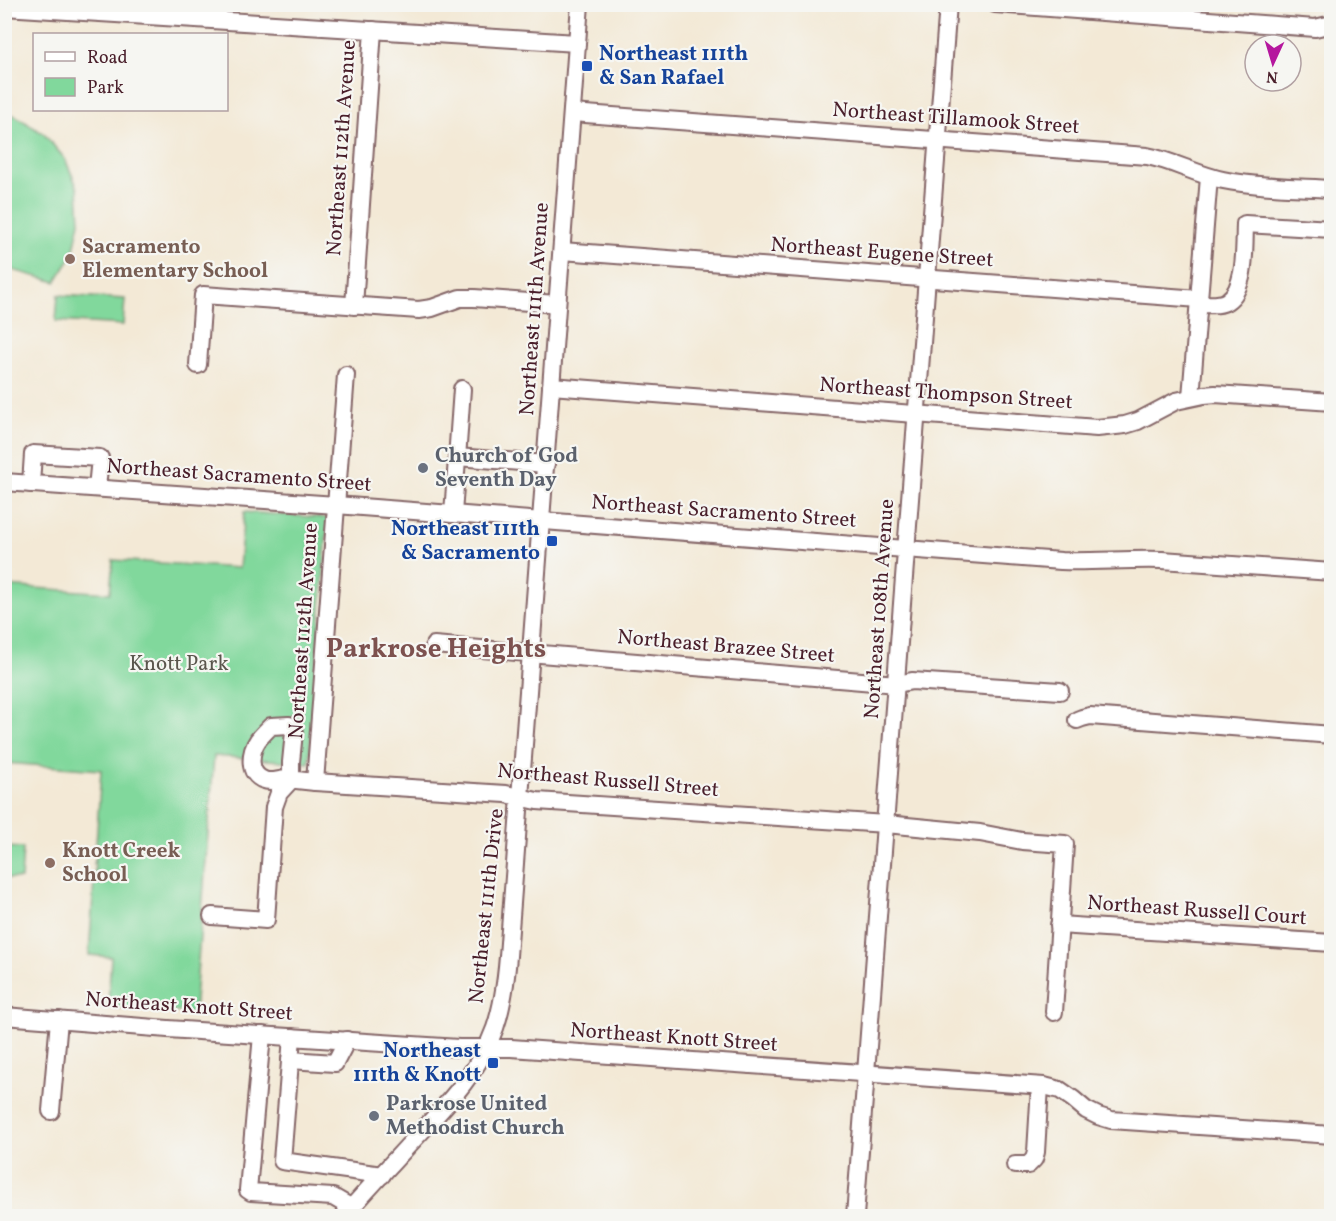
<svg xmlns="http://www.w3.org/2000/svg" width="1336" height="1221" viewBox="0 0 1336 1221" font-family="Vollkorn,serif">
<rect width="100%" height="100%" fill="#f6f6f2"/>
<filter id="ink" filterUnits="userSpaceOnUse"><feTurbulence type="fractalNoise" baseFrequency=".0167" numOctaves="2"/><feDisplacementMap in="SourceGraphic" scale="12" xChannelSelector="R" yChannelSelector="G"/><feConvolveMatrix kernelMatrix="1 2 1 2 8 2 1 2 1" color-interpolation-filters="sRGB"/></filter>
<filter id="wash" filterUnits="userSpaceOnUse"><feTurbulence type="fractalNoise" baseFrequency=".008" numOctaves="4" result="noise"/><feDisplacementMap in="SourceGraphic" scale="24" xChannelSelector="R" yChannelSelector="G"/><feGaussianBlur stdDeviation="1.35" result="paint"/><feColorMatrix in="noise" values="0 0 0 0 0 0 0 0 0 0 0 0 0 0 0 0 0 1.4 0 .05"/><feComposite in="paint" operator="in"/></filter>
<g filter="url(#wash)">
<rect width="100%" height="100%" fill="#f3e9d6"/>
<g fill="#81d89c" stroke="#667c64" stroke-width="1.5">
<polygon points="5,113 16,116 44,134 65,159 78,189 80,222 73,254 56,282 5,268"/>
<polygon points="58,295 125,299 123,325 56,321"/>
<polygon points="244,512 328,518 309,763 214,756 194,1013 108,1007 111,957 89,955 95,866 94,864 95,860 101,770 5,763 4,586 110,593 113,560 239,568"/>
<polygon points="5,847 23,848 21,879 5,878"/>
</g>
</g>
<g filter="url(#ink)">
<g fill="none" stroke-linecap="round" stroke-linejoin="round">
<defs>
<g id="minor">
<polyline points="995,4 1315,28 1332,24"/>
<polyline points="4,7 577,43"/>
<path d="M572,113L1147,156C1174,161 1197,175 1223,180C1258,187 1296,187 1332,189"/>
<polyline points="562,251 1199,299"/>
<path d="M1199,304C1208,304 1220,306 1227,301C1247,288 1244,245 1245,224L1332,229"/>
<polyline points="354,306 373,30"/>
<polyline points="198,365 203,295 419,310 432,308 460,298 474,298 557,304"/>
<polyline points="551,386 1097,428 1125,425 1138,421 1176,401 1204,395 1215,394 1332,402"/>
<polyline points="1191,397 1209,177"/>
<polyline points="457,457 546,464"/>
<path d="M4,482L336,505L1061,561C1095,562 1128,559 1162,560L1332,572"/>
<polyline points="31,484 33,454 100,458 97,488"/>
<polyline points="453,514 462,389"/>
<polyline points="434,645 897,684 912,681 1060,691"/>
<polyline points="1077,720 1082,718 1090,716 1332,735"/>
<path d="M291,780V762L294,732L289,725L271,726C267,730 262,735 258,740C250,752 247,774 264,780C271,783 280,779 287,779C297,780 306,781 315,782L506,794L537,801L886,824L980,833L1022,841L1065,844L1054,1012"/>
<polyline points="315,782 346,375"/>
<polyline points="212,916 266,920 274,807 279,793 291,780"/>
<polyline points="1059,925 1332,943"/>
<polyline points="4,1016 168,1029 459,1048 511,1048 1044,1086 1060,1090 1073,1099 1086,1110 1098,1116 1111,1120 1332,1135"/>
<polyline points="262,1035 248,1190 251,1192 333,1197 352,1208"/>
<polyline points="292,1037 282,1161 382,1175"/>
<polyline points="290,1060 335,1063 347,1040"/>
<polyline points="51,1111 59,1020"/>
<polyline points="1015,1165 1028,1165 1034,1159 1036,1152 1040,1086"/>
<path d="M344,1216C368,1189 393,1162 418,1135C448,1103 480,1070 495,1028C503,1005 506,981 508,956L580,4"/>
<polyline points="855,1216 948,4"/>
</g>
</defs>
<use href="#minor" stroke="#856667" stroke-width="20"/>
<use href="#minor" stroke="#fff" stroke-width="16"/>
</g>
</g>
<g fill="#1a4fb4" stroke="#f6f6f2" stroke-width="2">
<rect x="581" y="60" width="12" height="12" rx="3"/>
<rect x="546" y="535" width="12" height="12" rx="3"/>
<rect x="487" y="1057" width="12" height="12" rx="3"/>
</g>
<g fill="#8d6e63" stroke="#f6f6f2" stroke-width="2">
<circle cx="70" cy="259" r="6"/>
<circle cx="50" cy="863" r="6"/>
</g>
<g fill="#6b7280" stroke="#f6f6f2" stroke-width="2">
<circle cx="423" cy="468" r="6"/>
<circle cx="374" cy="1116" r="6"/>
</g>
<g text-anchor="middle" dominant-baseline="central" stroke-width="4.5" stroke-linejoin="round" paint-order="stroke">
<g font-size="21" font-weight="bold" fill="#164399" stroke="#f6f6f2" text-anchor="end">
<text x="599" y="54" text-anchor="start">Northeast 111th<tspan x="599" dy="24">&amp; San Rafael</tspan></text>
<text x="540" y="529">Northeast 111th<tspan x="540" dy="24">&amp; Sacramento</tspan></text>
<text x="481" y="1051">Northeast<tspan x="481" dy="24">111th &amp; Knott</tspan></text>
</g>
<g font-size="21" fill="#4a1f2b" stroke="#f6f6f2">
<text transform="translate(956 119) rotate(4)">Northeast Tillamook Street</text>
<text transform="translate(342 148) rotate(-86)">Northeast 112th Avenue</text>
<text transform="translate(882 253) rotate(4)">Northeast Eugene Street</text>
<text transform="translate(535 309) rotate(-86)">Northeast 111th Avenue</text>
<text transform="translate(946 394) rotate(4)">Northeast Thompson Street</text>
<text transform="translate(239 476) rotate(4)">Northeast Sacramento Street</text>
<text transform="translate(724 512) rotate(4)">Northeast Sacramento Street</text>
<text transform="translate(880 609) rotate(-86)">Northeast 108th Avenue</text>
<text transform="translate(304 631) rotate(-86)">Northeast 112th Avenue</text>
<text transform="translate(726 647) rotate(5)">Northeast Brazee Street</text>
<text transform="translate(608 781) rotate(5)">Northeast Russell Street</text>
<text transform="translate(487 906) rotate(-84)">Northeast 111th Drive</text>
<text transform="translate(1197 911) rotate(4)">Northeast Russell Court</text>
<text transform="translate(189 1007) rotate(4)">Northeast Knott Street</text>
<text transform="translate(674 1038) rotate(4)">Northeast Knott Street</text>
</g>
<g font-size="21" font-weight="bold" fill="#785e54" stroke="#f6f6f2" text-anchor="start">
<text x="82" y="247">Sacramento<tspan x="82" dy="24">Elementary School</tspan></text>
<text x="62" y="851">Knott Creek<tspan x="62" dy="24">School</tspan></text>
</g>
<g font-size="21" font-weight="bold" fill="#5b616d" stroke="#f6f6f2" text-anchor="start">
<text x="435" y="456">Church of God<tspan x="435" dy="24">Seventh Day</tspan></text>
<text x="386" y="1104">Parkrose United<tspan x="386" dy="24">Methodist Church</tspan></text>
</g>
<g font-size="21" fill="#5a564d" stroke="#f6f6f2">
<text x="179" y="664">Knott Park</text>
</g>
<g font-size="27" font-weight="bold" fill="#7d5250" stroke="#f6f6f2">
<text x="436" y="650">Parkrose Heights</text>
</g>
</g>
<rect width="1336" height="1221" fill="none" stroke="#f6f6f2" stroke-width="24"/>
<rect x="33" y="33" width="195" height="78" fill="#f6f6f2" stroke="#b1a0a2" stroke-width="1.5"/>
<rect x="45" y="52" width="30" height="9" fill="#ffffff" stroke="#b1a0a2" stroke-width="1.5"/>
<text x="87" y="63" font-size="18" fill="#4a1f2b">Road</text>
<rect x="45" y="78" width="30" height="18" fill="#81d89c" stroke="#b1a0a2" stroke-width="1.5"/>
<text x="87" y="93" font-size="18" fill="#4a1f2b">Park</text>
<g transform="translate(1273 63) rotate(184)"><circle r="28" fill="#f6f6f2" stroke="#b1a0a2" stroke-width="1.5"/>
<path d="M0-4.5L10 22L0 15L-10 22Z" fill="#b5179e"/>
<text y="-9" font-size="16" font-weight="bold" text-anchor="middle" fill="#4a1f2b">N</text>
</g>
</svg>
